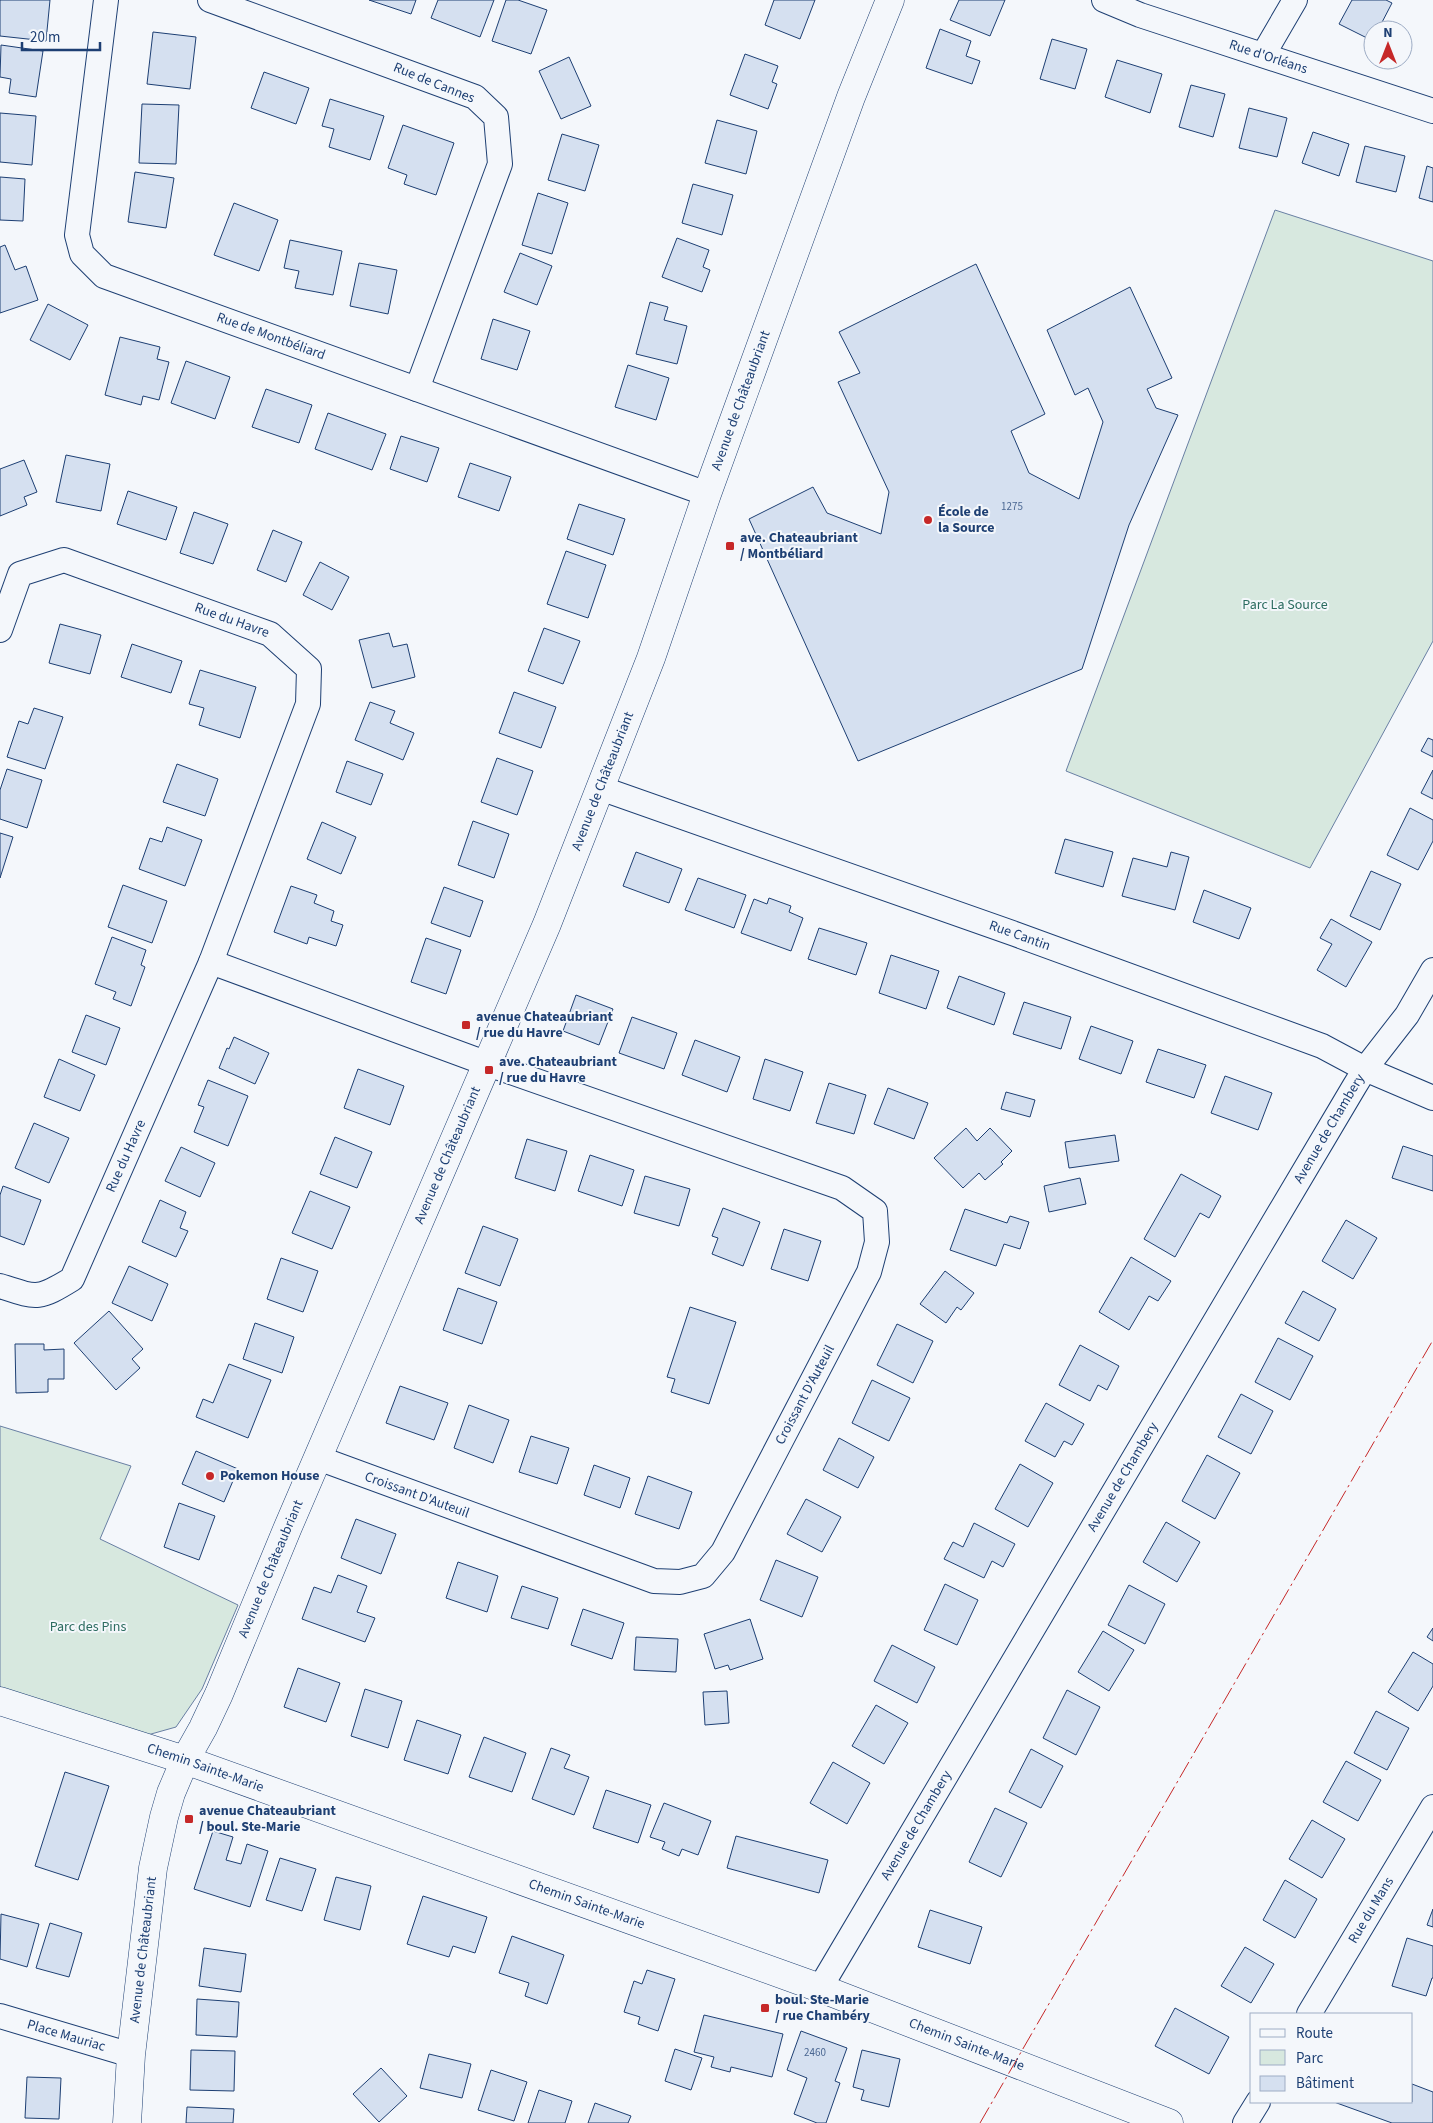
<svg xmlns="http://www.w3.org/2000/svg" width="1433" height="2123" viewBox="0 0 1433 2123" font-family="'Source Sans 3',sans-serif">
<rect width="100%" height="100%" fill="#f4f7fb"/>
<g fill="#d7e8df" stroke="#687fa3">
<polygon points="1275,210 1433,261 1433,641 1310,868 1066,771"/>
<polygon points="0,1426 131,1466 100,1539 238,1605 202,1689 176,1727 144,1736 0,1687"/>
</g>
<g fill="#d5e0f0" stroke="#1d3f73">
<polygon points="0,0 50,0 46,41 0,36"/>
<polygon points="369,0 416,0 411,14"/>
<polygon points="438,0 494,0 480,37 431,18"/>
<polygon points="506,0 518,0 547,10 531,54 492,41"/>
<polygon points="774,0 815,0 800,39 765,25"/>
<polygon points="959,0 1005,0 990,36 950,20"/>
<polygon points="1352,0 1386,0 1392,3 1378,30 1373,30 1373,41 1339,24"/>
<polygon points="940,29 971,41 966,56 980,61 972,84 926,68"/>
<polygon points="153,32 196,37 190,89 147,84"/>
<polygon points="1052,39 1087,49 1075,89 1040,79"/>
<polygon points="1,45 43,51 36,97 9,93 11,79 0,77"/>
<polygon points="745,54 778,66 772,82 777,84 768,109 730,95"/>
<polygon points="569,57 591,106 561,119 539,71"/>
<polygon points="1117,60 1162,74 1150,113 1105,97"/>
<polygon points="264,72 309,88 296,124 251,108"/>
<polygon points="1191,85 1225,94 1213,137 1179,127"/>
<polygon points="330,99 384,116 370,160 329,147 334,129 322,126"/>
<polygon points="142,104 179,105 176,164 139,163"/>
<polygon points="1249,108 1287,118 1277,157 1239,148"/>
<polygon points="0,113 36,116 32,165 0,162"/>
<polygon points="717,120 757,131 746,174 705,163"/>
<polygon points="403,125 454,143 436,195 404,184 407,175 388,168"/>
<polygon points="1313,132 1349,144 1339,176 1302,163"/>
<polygon points="562,134 599,145 585,191 548,180"/>
<polygon points="1365,146 1405,156 1396,192 1356,182"/>
<polygon points="1427,166 1433,168 1433,202 1419,198"/>
<polygon points="135,172 174,178 166,228 128,222"/>
<polygon points="0,177 25,179 23,221 0,220"/>
<polygon points="693,184 733,195 722,235 682,223"/>
<polygon points="538,193 568,203 552,254 522,245"/>
<polygon points="234,203 278,220 259,271 214,255"/>
<polygon points="677,238 709,250 703,267 710,270 702,292 662,277"/>
<polygon points="290,240 342,251 333,295 295,288 299,271 284,268"/>
<polygon points="5,245 15,270 26,266 38,300 0,313 0,247"/>
<polygon points="520,253 552,266 537,305 504,292"/>
<polygon points="359,263 397,270 388,314 350,306"/>
<polygon points="976,264 1045,414 1011,431 1029,473 1079,499 1103,422 1088,388 1075,395 1047,330 1130,287 1172,378 1147,389 1156,408 1178,415 1129,525 1082,669 858,761 749,519 813,487 827,513 881,534 889,492 838,382 860,373 839,332"/>
<polygon points="650,302 668,307 664,320 687,326 677,364 636,354"/>
<polygon points="48,304 88,325 70,360 30,340"/>
<polygon points="493,319 530,331 517,370 481,359"/>
<polygon points="120,337 160,347 157,359 169,362 159,400 143,396 141,405 105,395"/>
<polygon points="186,361 230,377 215,419 171,403"/>
<polygon points="628,365 669,378 656,420 615,407"/>
<polygon points="266,389 312,405 299,443 252,427"/>
<polygon points="328,413 386,434 372,470 315,449"/>
<polygon points="401,436 439,448 427,482 390,469"/>
<polygon points="66,455 110,464 101,511 56,502"/>
<polygon points="24,460 37,492 24,497 27,505 0,516 0,469"/>
<polygon points="470,463 511,477 499,511 458,497"/>
<polygon points="128,491 177,507 166,540 117,524"/>
<polygon points="579,504 625,519 613,555 567,539"/>
<polygon points="194,512 228,524 213,564 180,553"/>
<polygon points="273,530 302,542 286,582 257,570"/>
<polygon points="566,551 606,565 588,618 547,604"/>
<polygon points="320,562 349,577 332,610 303,595"/>
<polygon points="60,624 101,635 90,674 49,663"/>
<polygon points="544,628 580,641 563,684 528,671"/>
<polygon points="389,633 393,647 407,644 415,677 372,688 359,640"/>
<polygon points="132,644 182,661 171,693 121,677"/>
<polygon points="200,670 256,687 240,738 199,725 204,708 189,704"/>
<polygon points="514,692 556,707 541,748 499,733"/>
<polygon points="370,702 395,711 390,723 414,733 403,760 355,740"/>
<polygon points="34,708 63,717 45,769 7,757 19,721 28,724"/>
<polygon points="1428,738 1433,740 1433,757 1421,751"/>
<polygon points="497,758 533,771 517,815 481,802"/>
<polygon points="347,761 383,774 371,805 336,792"/>
<polygon points="177,764 218,779 205,816 163,802"/>
<polygon points="7,769 42,780 27,828 0,819 0,790"/>
<polygon points="1433,770 1433,799 1421,793"/>
<polygon points="1410,808 1433,820 1433,841 1418,870 1387,855"/>
<polygon points="473,821 509,834 494,878 458,865"/>
<polygon points="322,822 356,837 341,874 307,859"/>
<polygon points="167,827 202,840 185,886 139,869 150,838 162,842"/>
<polygon points="0,833 13,837 0,878"/>
<polygon points="1065,839 1113,852 1103,887 1055,873"/>
<polygon points="636,852 682,869 669,903 623,886"/>
<polygon points="1171,852 1189,857 1175,910 1122,896 1133,858 1167,867"/>
<polygon points="1371,871 1401,884 1380,930 1350,916"/>
<polygon points="698,878 746,895 734,928 685,910"/>
<polygon points="123,885 167,901 152,943 108,927"/>
<polygon points="291,886 317,895 314,903 334,911 331,921 343,925 336,946 309,937 307,944 274,932"/>
<polygon points="444,887 483,901 470,937 431,923"/>
<polygon points="1204,890 1251,908 1239,939 1193,922"/>
<polygon points="769,898 791,906 789,912 803,918 791,951 741,933 754,899 767,904"/>
<polygon points="1331,919 1372,942 1346,987 1317,970 1332,944 1320,938"/>
<polygon points="819,928 867,943 856,975 808,959"/>
<polygon points="112,937 146,950 141,965 145,967 131,1006 113,999 116,992 95,984"/>
<polygon points="426,938 461,950 446,994 411,982"/>
<polygon points="891,955 939,971 926,1009 879,993"/>
<polygon points="959,976 1005,993 994,1025 947,1008"/>
<polygon points="576,995 613,1009 599,1045 563,1031"/>
<polygon points="1024,1002 1071,1017 1061,1049 1013,1034"/>
<polygon points="86,1015 120,1028 106,1065 72,1052"/>
<polygon points="632,1017 677,1033 664,1069 619,1053"/>
<polygon points="1091,1026 1133,1041 1121,1074 1079,1059"/>
<polygon points="234,1037 269,1053 255,1084 219,1068 227,1048 229,1049"/>
<polygon points="695,1040 740,1057 727,1092 682,1075"/>
<polygon points="1158,1049 1206,1065 1194,1098 1146,1082"/>
<polygon points="59,1059 95,1075 80,1111 44,1097"/>
<polygon points="765,1059 803,1072 790,1111 753,1099"/>
<polygon points="358,1069 404,1086 390,1125 344,1108"/>
<polygon points="1225,1076 1272,1093 1258,1130 1211,1113"/>
<polygon points="208,1080 248,1096 228,1146 194,1132 204,1107 198,1105"/>
<polygon points="829,1083 866,1095 854,1134 816,1123"/>
<polygon points="888,1088 928,1103 914,1139 874,1124"/>
<polygon points="1006,1092 1035,1100 1030,1117 1001,1109"/>
<polygon points="34,1123 69,1138 49,1183 15,1168"/>
<polygon points="966,1128 977,1141 990,1128 1012,1151 1001,1162 1003,1164 985,1180 979,1173 963,1188 934,1158"/>
<polygon points="1115,1135 1119,1161 1069,1168 1065,1142"/>
<polygon points="335,1137 372,1152 357,1188 320,1174"/>
<polygon points="527,1139 567,1151 555,1191 515,1178"/>
<polygon points="1403,1146 1433,1156 1433,1191 1392,1178"/>
<polygon points="181,1147 215,1163 200,1197 165,1181"/>
<polygon points="590,1155 634,1170 622,1206 578,1191"/>
<polygon points="1181,1174 1221,1196 1209,1218 1200,1213 1175,1257 1144,1239"/>
<polygon points="645,1176 690,1189 679,1226 634,1213"/>
<polygon points="1080,1178 1086,1204 1049,1212 1044,1186"/>
<polygon points="3,1186 41,1200 24,1245 0,1236 0,1195"/>
<polygon points="310,1191 350,1207 332,1249 292,1233"/>
<polygon points="160,1200 186,1212 180,1228 188,1231 176,1257 142,1242"/>
<polygon points="723,1208 760,1222 743,1266 712,1254 718,1238 712,1236"/>
<polygon points="965,1209 1007,1223 1010,1216 1029,1222 1020,1249 1004,1244 996,1266 950,1250"/>
<polygon points="1346,1220 1377,1238 1353,1279 1322,1261"/>
<polygon points="483,1226 518,1239 500,1286 465,1273"/>
<polygon points="784,1229 821,1241 808,1281 771,1269"/>
<polygon points="1131,1257 1171,1281 1158,1301 1149,1296 1129,1330 1099,1312"/>
<polygon points="281,1258 318,1271 303,1312 267,1299"/>
<polygon points="129,1266 168,1284 152,1321 112,1303"/>
<polygon points="945,1271 974,1293 961,1310 957,1307 946,1323 920,1304"/>
<polygon points="458,1288 497,1302 482,1344 443,1330"/>
<polygon points="1303,1291 1336,1309 1319,1341 1285,1323"/>
<polygon points="690,1307 736,1322 709,1404 671,1392 675,1379 667,1377"/>
<polygon points="109,1311 143,1349 132,1359 140,1368 116,1390 74,1343"/>
<polygon points="255,1323 294,1337 282,1373 243,1359"/>
<polygon points="897,1324 933,1341 913,1383 877,1365"/>
<polygon points="1278,1338 1313,1356 1290,1400 1255,1382"/>
<polygon points="15,1344 44,1344 44,1350 64,1349 64,1379 48,1379 48,1392 16,1393"/>
<polygon points="1080,1345 1119,1366 1107,1390 1098,1385 1090,1401 1059,1385"/>
<polygon points="229,1364 271,1380 248,1438 196,1417 203,1399 213,1403"/>
<polygon points="872,1380 910,1398 889,1441 852,1423"/>
<polygon points="400,1386 448,1403 434,1440 386,1423"/>
<polygon points="1241,1394 1273,1411 1251,1454 1218,1437"/>
<polygon points="1046,1403 1084,1424 1072,1445 1064,1441 1055,1457 1025,1441"/>
<polygon points="469,1405 509,1420 493,1463 454,1448"/>
<polygon points="531,1436 569,1448 557,1484 519,1472"/>
<polygon points="839,1438 874,1457 858,1488 823,1470"/>
<polygon points="196,1451 238,1469 224,1502 182,1484"/>
<polygon points="1207,1455 1240,1473 1215,1519 1182,1501"/>
<polygon points="1020,1464 1053,1483 1028,1527 995,1509"/>
<polygon points="594,1465 630,1478 620,1508 584,1495"/>
<polygon points="648,1476 692,1492 679,1529 635,1514"/>
<polygon points="806,1499 841,1517 822,1552 787,1534"/>
<polygon points="179,1503 215,1516 199,1560 164,1547"/>
<polygon points="356,1519 396,1534 381,1574 341,1558"/>
<polygon points="1166,1522 1200,1542 1177,1582 1143,1562"/>
<polygon points="974,1523 1015,1544 1003,1567 992,1561 984,1578 944,1559 953,1542 963,1547"/>
<polygon points="776,1560 818,1577 802,1617 760,1600"/>
<polygon points="458,1562 498,1576 487,1612 446,1598"/>
<polygon points="338,1575 367,1586 357,1612 375,1618 365,1642 302,1619 314,1587 331,1593"/>
<polygon points="945,1584 978,1600 957,1645 924,1630"/>
<polygon points="1129,1585 1165,1604 1145,1644 1108,1625"/>
<polygon points="522,1586 558,1598 548,1629 511,1618"/>
<polygon points="583,1609 624,1623 612,1659 571,1645"/>
<polygon points="750,1619 763,1659 730,1670 728,1665 715,1669 704,1634"/>
<polygon points="1433,1628 1433,1641 1427,1637"/>
<polygon points="1103,1631 1134,1650 1109,1691 1078,1672"/>
<polygon points="636,1637 678,1639 676,1672 634,1670"/>
<polygon points="892,1645 935,1667 917,1703 874,1681"/>
<polygon points="1413,1652 1433,1664 1433,1686 1418,1711 1388,1692"/>
<polygon points="298,1668 340,1683 326,1722 284,1707"/>
<polygon points="365,1689 402,1701 388,1748 351,1736"/>
<polygon points="1067,1690 1100,1707 1076,1755 1043,1738"/>
<polygon points="727,1691 729,1723 705,1725 703,1692"/>
<polygon points="876,1705 908,1723 884,1764 852,1746"/>
<polygon points="1376,1711 1409,1728 1387,1770 1354,1753"/>
<polygon points="417,1720 461,1735 448,1774 404,1760"/>
<polygon points="484,1737 526,1753 512,1792 469,1777"/>
<polygon points="551,1748 570,1755 564,1768 589,1777 574,1815 532,1799"/>
<polygon points="1031,1749 1063,1766 1041,1808 1009,1792"/>
<polygon points="1346,1761 1381,1780 1358,1821 1323,1802"/>
<polygon points="833,1762 870,1783 847,1824 810,1803"/>
<polygon points="65,1772 109,1786 78,1880 35,1866"/>
<polygon points="606,1790 651,1805 638,1843 593,1828"/>
<polygon points="664,1803 711,1821 698,1855 682,1849 679,1856 662,1849 665,1842 650,1837"/>
<polygon points="995,1808 1027,1823 1001,1877 969,1862"/>
<polygon points="1312,1820 1345,1839 1322,1878 1289,1859"/>
<polygon points="213,1831 233,1837 226,1860 241,1864 247,1844 268,1851 250,1907 194,1889"/>
<polygon points="736,1836 828,1860 819,1893 727,1868"/>
<polygon points="280,1858 316,1869 302,1911 266,1900"/>
<polygon points="336,1877 371,1886 360,1930 324,1920"/>
<polygon points="1285,1880 1317,1899 1295,1938 1263,1920"/>
<polygon points="423,1896 487,1917 475,1953 453,1946 449,1957 407,1944"/>
<polygon points="1433,1909 1433,1927 1427,1925"/>
<polygon points="930,1910 982,1927 970,1964 918,1947"/>
<polygon points="1,1914 39,1924 27,1967 0,1959"/>
<polygon points="50,1923 82,1933 69,1977 36,1968"/>
<polygon points="512,1936 564,1955 547,2004 525,1996 529,1983 499,1973"/>
<polygon points="1407,1938 1433,1946 1433,1978 1432,1978 1426,1996 1392,1986"/>
<polygon points="1245,1947 1274,1964 1251,2003 1221,1986"/>
<polygon points="204,1948 246,1954 241,1992 199,1986"/>
<polygon points="647,1970 675,1979 658,2031 638,2024 640,2017 624,2012 634,1981 642,1984"/>
<polygon points="197,1999 239,2002 237,2037 196,2035"/>
<polygon points="1175,2008 1229,2037 1209,2074 1155,2046"/>
<polygon points="704,2015 783,2034 772,2077 731,2067 730,2072 711,2067 714,2057 694,2052"/>
<polygon points="801,2031 847,2048 835,2081 840,2083 826,2123 817,2123 794,2114 807,2078 787,2070"/>
<polygon points="675,2049 702,2058 691,2090 665,2081"/>
<polygon points="191,2050 235,2051 234,2091 190,2090"/>
<polygon points="862,2050 900,2059 889,2107 861,2100 864,2090 853,2087"/>
<polygon points="429,2054 471,2064 462,2098 420,2088"/>
<polygon points="381,2068 407,2096 379,2122 353,2094"/>
<polygon points="491,2070 527,2082 514,2121 478,2110"/>
<polygon points="27,2077 61,2078 59,2119 25,2118"/>
<polygon points="1412,2084 1433,2092 1433,2123 1392,2123 1334,2102 1412,2102"/>
<polygon points="539,2090 572,2101 565,2123 528,2123"/>
<polygon points="595,2103 631,2116 628,2123 588,2123"/>
<polygon points="187,2107 234,2109 233,2123 186,2123"/>
</g>
<g fill="none" stroke-linecap="round" stroke-linejoin="round">
<defs>
<g id="street">
<path id="s1" d="M106,0L77,235L82,254L104,276L707,494"/>
<polyline points="210,0 475,97 496,117 500,164 417,389"/>
<path id="s2" d="M1104,0L1140,15L1433,111"/>
<polyline points="1263,55 1295,0"/>
<path id="s3" d="M0,630L20,574L64,560L270,634L309,669L308,704L211,962L72,1279C38,1300 37,1298 0,1286"/>
<path id="s4" d="M600,788L1015,934L1322,1046L1365,1069L1433,1098"/>
<polyline points="211,962 488,1064 842,1188 875,1211 877,1242 869,1272 723,1552 703,1576 680,1582 654,1581 318,1458"/>
<path id="s5" d="M820,1988L1354,1087L1365,1069L1407,1015L1433,970"/>
<path id="s6" d="M1309,2014L1433,1807"/>
<path id="s7" d="M0,2016L131,2055"/>
<polyline points="1245,2123 1258,2102"/>
</g>
<g id="secondary">
<path id="s8" d="M0,1701L185,1760L820,1988L1169,2123"/>
<path id="s9" d="M127,2123L131,2055L153,1868L164,1817L171,1793L185,1760L203,1728L219,1694L288,1527L547,924L651,658L707,494L851,97L890,0"/>
</g>
</defs>
<use href="#street" stroke="#1d3f73" stroke-width="26"/>
<use href="#secondary" stroke="#1d3f73" stroke-width="29"/>
<use href="#street" stroke="#f4f7fb" stroke-width="24"/>
<use href="#secondary" stroke="#f4f7fb" stroke-width="28"/>
<polyline stroke="#c62828" stroke-width="1" stroke-dasharray="18 4 2.5 4" stroke-linecap="butt" points="980,2123 1433,1340"/>
</g>
<g fill="#c62828" stroke="#f4f7fb" stroke-width="2">
<circle cx="928" cy="520" r="5"/>
<rect x="725" y="541" width="10" height="10" rx="2.5"/>
<rect x="461" y="1020" width="10" height="10" rx="2.5"/>
<rect x="484" y="1065" width="10" height="10" rx="2.5"/>
<circle cx="210" cy="1476" r="5"/>
<rect x="184" y="1814" width="10" height="10" rx="2.5"/>
<rect x="760" y="2003" width="10" height="10" rx="2.5"/>
</g>
<g text-anchor="middle" dominant-baseline="central" stroke-width="4" stroke-linejoin="round" paint-order="stroke">
<g font-size="11" fill="#4b6792">
<text x="1012" y="506">1275</text>
<text x="815" y="2052">2460</text>
</g>
<g font-size="14" fill="#1d3f73" stroke="#f4f7fb">
<text stroke="none"><textPath href="#s2" startOffset="174">Rue d'Orléans</textPath></text>
<text transform="translate(434 83) rotate(22)">Rue de Cannes</text>
<text stroke="none"><textPath href="#s1" startOffset="465">Rue de Montbéliard</textPath></text>
<text stroke="none"><textPath href="#s9" startOffset="1839">Avenue de Châteaubriant</textPath></text>
<text stroke="none"><textPath href="#s3" startOffset="284">Rue du Havre</textPath></text>
<text stroke="none"><textPath href="#s9" startOffset="1434">Avenue de Châteaubriant</textPath></text>
<text stroke="none"><textPath href="#s4" startOffset="445">Rue Cantin</textPath></text>
<text stroke="none"><textPath href="#s5" startOffset="999">Avenue de Chambery</textPath></text>
<text transform="translate(126 1156) rotate(-66)">Rue du Havre</text>
<text stroke="none"><textPath href="#s9" startOffset="1029">Avenue de Châteaubriant</textPath></text>
<text transform="translate(805 1395) rotate(-62)">Croissant D'Auteuil</text>
<text stroke="none"><textPath href="#s5" startOffset="594">Avenue de Chambery</textPath></text>
<text transform="translate(417 1495) rotate(20)">Croissant D'Auteuil</text>
<text stroke="none"><textPath href="#s9" startOffset="579">Avenue de Châteaubriant</textPath></text>
<text stroke="none"><textPath href="#s8" startOffset="216">Chemin Sainte-Marie</textPath></text>
<text stroke="none"><textPath href="#s5" startOffset="189">Avenue de Chambery</textPath></text>
<text stroke="none"><textPath href="#s8" startOffset="621">Chemin Sainte-Marie</textPath></text>
<text stroke="none"><textPath href="#s6" startOffset="121">Rue du Mans</textPath></text>
<text stroke="none"><textPath href="#s9" startOffset="174">Avenue de Châteaubriant</textPath></text>
<text stroke="none"><textPath href="#s7" startOffset="69">Place Mauriac</textPath></text>
<text stroke="none"><textPath href="#s8" startOffset="1026">Chemin Sainte-Marie</textPath></text>
</g>
<g font-size="14" font-weight="bold" fill="#1d3f73" stroke="#f4f7fb" text-anchor="start">
<text x="938" y="512">École de<tspan x="938" dy="16">la Source</tspan></text>
<text x="740" y="538">ave. Chateaubriant<tspan x="740" dy="16">/ Montbéliard</tspan></text>
<text x="476" y="1017">avenue Chateaubriant<tspan x="476" dy="16">/ rue du Havre</tspan></text>
<text x="499" y="1062">ave. Chateaubriant<tspan x="499" dy="16">/ rue du Havre</tspan></text>
<text x="220" y="1476">Pokemon House</text>
<text x="199" y="1811">avenue Chateaubriant<tspan x="199" dy="16">/ boul. Ste-Marie</tspan></text>
<text x="775" y="2000">boul. Ste-Marie<tspan x="775" dy="16">/ rue Chambéry</tspan></text>
</g>
<g font-size="14" fill="#2c6c60" stroke="#f4f7fb">
<text x="1285" y="605">Parc La Source</text>
<text x="88" y="1627">Parc des Pins</text>
</g>
</g>
<rect x="1250" y="2013" width="162" height="90" fill="#f4f7fb" stroke="#9eadc5"/>
<rect x="1260" y="2029" width="25" height="8" fill="#f4f7fb" stroke="#9eadc5"/>
<text x="1296" y="2038" font-size="15" fill="#1d3f73">Route</text>
<rect x="1260" y="2050" width="25" height="15" fill="#d7e8df" stroke="#9eadc5"/>
<text x="1296" y="2063" font-size="15" fill="#1d3f73">Parc</text>
<rect x="1260" y="2076" width="25" height="15" fill="#d5e0f0" stroke="#9eadc5"/>
<text x="1296" y="2088" font-size="15" fill="#1d3f73">Bâtiment</text>
<g transform="translate(1388 45)"><circle r="24" fill="#f4f7fb" stroke="#9eadc5"/>
<path d="M0-4L9 19L0 12L-9 19Z" fill="#c62828"/>
<text y="-8" font-size="14" font-weight="bold" text-anchor="middle" fill="#1d3f73">N</text>
</g>
<path d="M22 42v8h78v-8" fill="none" stroke="#1d3f73" stroke-width="2.5"/>
<text x="30" y="42" font-size="15" fill="#1d3f73" stroke="#f4f7fb" stroke-width="4" paint-order="stroke">20 m</text>
</svg>
